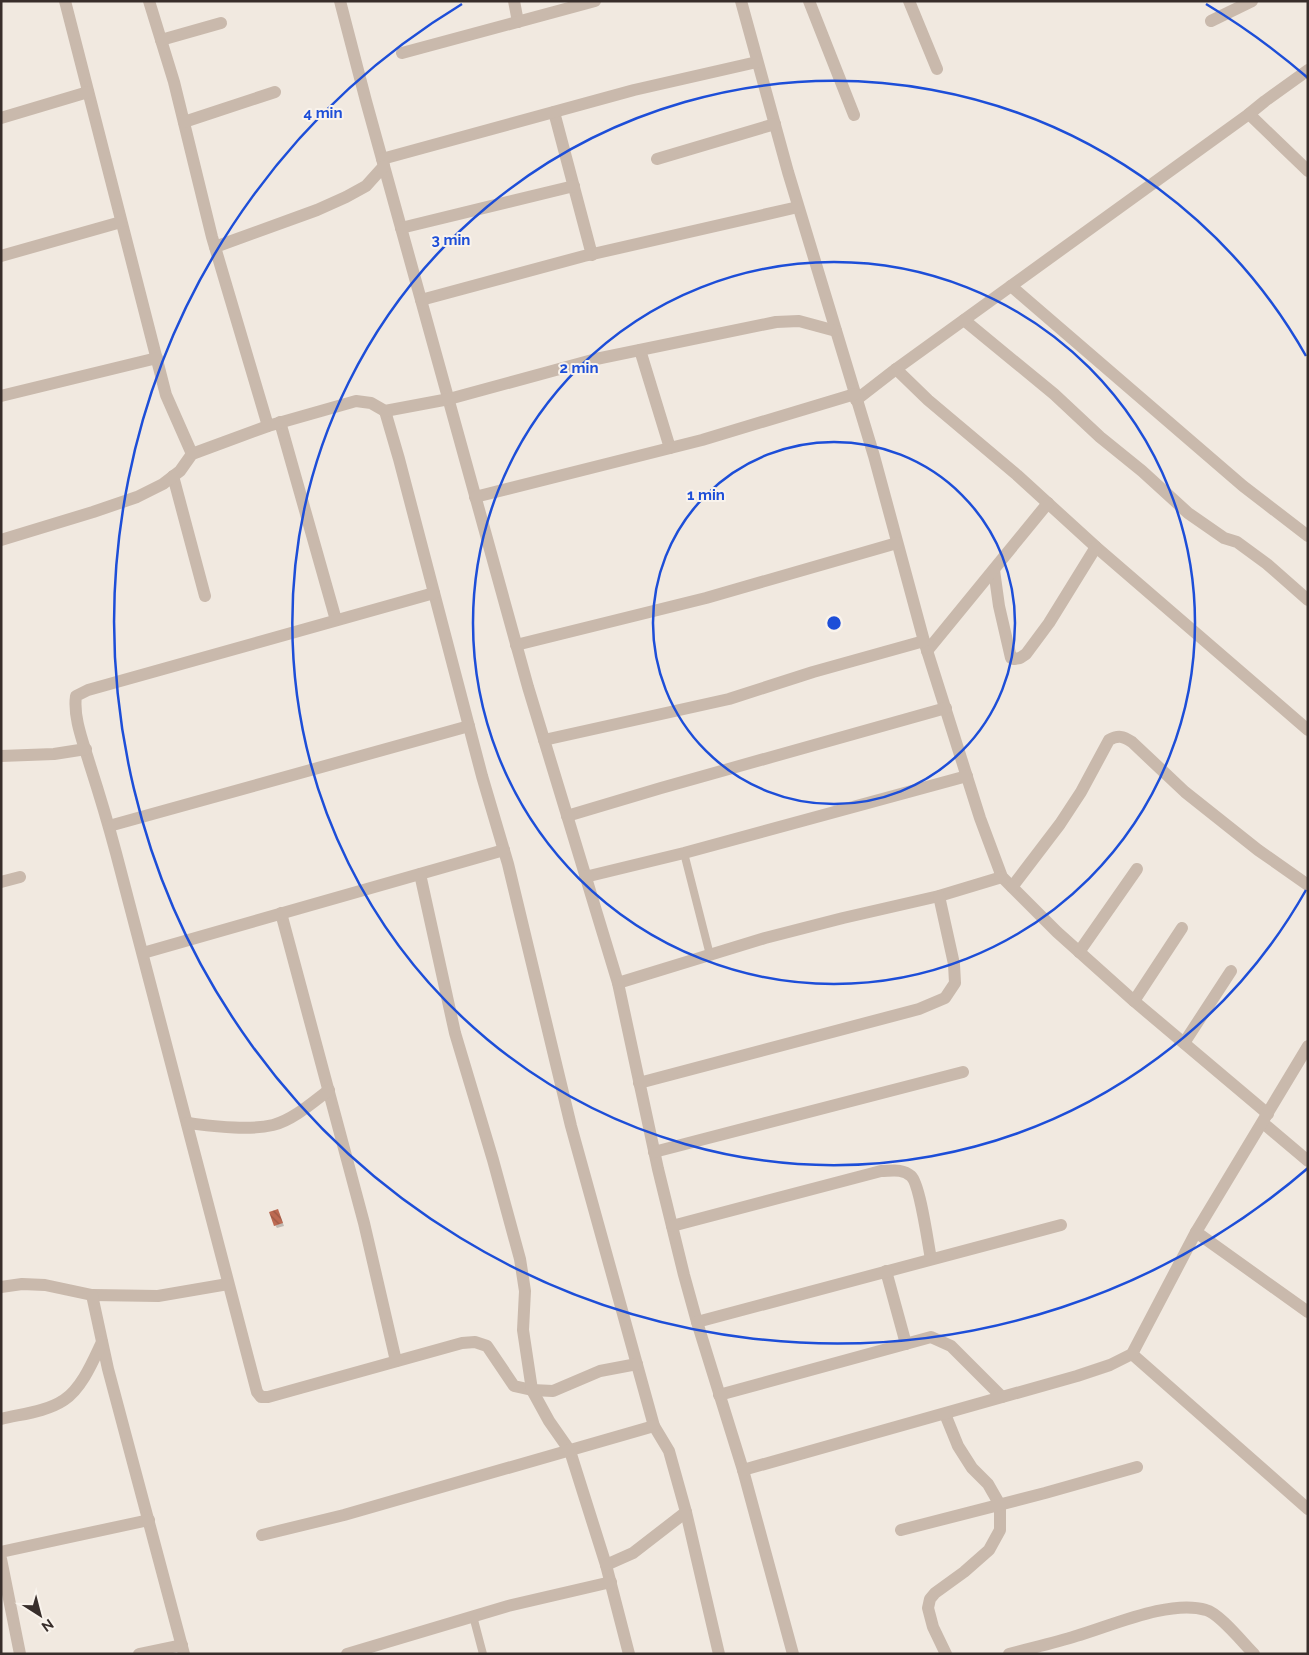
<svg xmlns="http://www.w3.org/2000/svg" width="1309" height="1655" viewBox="0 0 1309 1655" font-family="Raleway,sans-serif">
<defs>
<pattern id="building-back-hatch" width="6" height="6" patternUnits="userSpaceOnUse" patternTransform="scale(1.25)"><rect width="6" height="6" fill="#bd6a52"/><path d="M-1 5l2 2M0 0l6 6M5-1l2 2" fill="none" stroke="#9b5844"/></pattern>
</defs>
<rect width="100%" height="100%" fill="#f1e9e0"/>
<polygon fill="#0003" points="279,1213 284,1226 277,1228 275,1225"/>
<polygon fill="url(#building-back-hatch)" points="278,1209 283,1223 274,1226 269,1212"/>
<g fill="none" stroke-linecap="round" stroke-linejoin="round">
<g stroke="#c9b9ac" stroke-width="8">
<polyline points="684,853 710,955"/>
<polyline points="473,1616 483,1654"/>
</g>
<g stroke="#c9b9ac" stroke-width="12">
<polyline points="65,1 166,395 192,454"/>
<polyline points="149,1 174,82 212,237 268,426"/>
<polyline points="340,1 366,101 528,687 618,983 658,1169 684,1275 697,1322 743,1470 793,1654"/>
<polyline points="514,1 518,22"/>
<polyline points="741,1 788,172 874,456 924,641 980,818 1002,877 1057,932 1134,1001 1268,1114"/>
<polyline points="809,1 854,115"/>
<polyline points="909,1 937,69"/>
<polyline points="1211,21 1252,1"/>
<polyline points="161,40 221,23"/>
<polyline points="402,53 595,1"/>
<polyline points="554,112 592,255"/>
<polyline points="1249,114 1308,171"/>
<polyline points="1,118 88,92"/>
<polyline points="184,122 275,92"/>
<polyline points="382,159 634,90 757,62"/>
<polyline points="657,159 775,124"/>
<polyline points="401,228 574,186"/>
<polyline points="215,247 317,210 346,197 366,186 384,166"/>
<polyline points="1,256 121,222"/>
<polyline points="1011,286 1243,486 1308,536"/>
<polyline points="421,300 584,256 798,207"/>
<polyline points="964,320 1054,394 1100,437 1142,471 1188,513 1224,538 1237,542 1267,564 1308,600"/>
<polyline points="640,350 670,448"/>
<polyline points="896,369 928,400 1017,475 1096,547 1308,730"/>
<polyline points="1,396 157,358"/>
<polyline points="856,400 896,369 1249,114 1265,101 1308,70"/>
<polyline points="385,411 399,459 482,776 508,864 571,1126 654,1426 669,1451 686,1512 719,1654"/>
<polyline points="280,422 336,620"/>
<polyline points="173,476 205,596"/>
<polyline points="475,497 702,440 855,394"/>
<polyline points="1,540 93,512 137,497 163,484 180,471 192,454 268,426 356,401 371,403 385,411 449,399 596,359 776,322 799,321 836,331"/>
<polyline points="994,570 999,606 1011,658 1014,659 1020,658 1026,654 1049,623 1096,547"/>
<path d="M434,593L88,690L76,696C73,717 83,742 89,762C99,793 108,823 116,853C164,1033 209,1213 257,1392L261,1397H268L462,1343L475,1342L487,1346L514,1386L532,1390L553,1391L600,1371L637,1364"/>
<polyline points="516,645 706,598 897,543"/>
<polyline points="927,651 1048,503"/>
<polyline points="544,740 729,699 813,672 924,641"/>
<polyline points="1,756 54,754 86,749"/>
<polyline points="567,816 661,788 946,708"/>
<polyline points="109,826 469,726"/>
<polyline points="420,874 455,1033 493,1160 520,1259 525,1291 523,1330 532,1390 549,1421 570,1451 606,1565 629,1654"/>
<polyline points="585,877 684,853 967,776"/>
<polyline points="1,882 20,877"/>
<path d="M1012,887L1060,824L1081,792L1109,740C1118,735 1123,736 1132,742L1185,792L1258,850L1308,885"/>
<polyline points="281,913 364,1223 396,1361"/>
<polyline points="1079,952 1137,869"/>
<polyline points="143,953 504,850"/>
<polyline points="618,983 765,938 843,918 939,896 1002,877"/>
<polyline points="1134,1001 1182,928"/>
<polyline points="1184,1043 1231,971"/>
<polyline points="639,1083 919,1009 945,998 955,983 954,964 939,896"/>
<path d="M187,1123C213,1126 247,1131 273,1125C293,1120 313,1102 329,1090"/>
<polyline points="1263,1123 1308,1161"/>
<polyline points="654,1152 963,1072"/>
<path d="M672,1226L881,1171C891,1171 902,1168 911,1176C920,1184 928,1244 931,1259"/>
<polyline points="1196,1232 1308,1312"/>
<polyline points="886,1271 906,1344"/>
<polyline points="1,1287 22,1284 45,1285 92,1295 158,1296 228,1284"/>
<polyline points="92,1295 108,1369 184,1654"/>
<polyline points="697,1322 1061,1225"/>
<polyline points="1132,1354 1308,1509"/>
<polyline points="719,1395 931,1337 951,1346 1002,1397"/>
<polyline points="945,1414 958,1446 972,1468 988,1484 1000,1505 1000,1530 989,1550 964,1572 935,1593 930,1599 928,1608 933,1627 946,1654"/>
<path d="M1,1419C21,1414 46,1412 64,1400C82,1388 93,1361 102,1342"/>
<polyline points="743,1470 1077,1376 1110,1365 1132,1354 1196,1232 1308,1046"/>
<polyline points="901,1530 1045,1493 1137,1467"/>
<polyline points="262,1535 344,1515 654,1426"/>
<polyline points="1,1552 149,1520"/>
<polyline points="1,1559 20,1654"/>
<polyline points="606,1565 633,1553 686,1512"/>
<polyline points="139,1654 182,1645"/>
<polyline points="347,1654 508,1606 611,1582"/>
<path d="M1009,1654C1031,1648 1054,1643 1076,1636C1111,1626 1170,1599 1206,1610C1219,1613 1243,1643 1254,1654"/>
</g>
</g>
<g fill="none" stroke="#1d4ed8" stroke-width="2.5">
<circle cx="834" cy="623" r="181"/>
<circle cx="834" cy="623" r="361"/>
<path d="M1306 890A542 542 0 1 1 1306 356"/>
<path d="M1308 1168A722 722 0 1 1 462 4M1206 4A722 722 0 0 1 1308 78"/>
</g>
<circle cx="834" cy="623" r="8" fill="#1d4ed8" stroke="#f9f3ec" stroke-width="2.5"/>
<g font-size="15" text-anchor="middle" font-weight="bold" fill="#1d4ed8" stroke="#f9f3ec" stroke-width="4" stroke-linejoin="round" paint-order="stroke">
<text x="323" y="118">4 min</text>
<text x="451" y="245">3 min</text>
<text x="579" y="373">2 min</text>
<text x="706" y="500">1 min</text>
</g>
<rect width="1309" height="1655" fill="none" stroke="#382e2b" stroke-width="5"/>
<g transform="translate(40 1615) rotate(144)" stroke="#f9f3ec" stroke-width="4" paint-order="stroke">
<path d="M0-4L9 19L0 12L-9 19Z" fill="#382e2b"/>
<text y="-8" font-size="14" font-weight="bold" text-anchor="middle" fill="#382e2b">N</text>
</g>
</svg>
